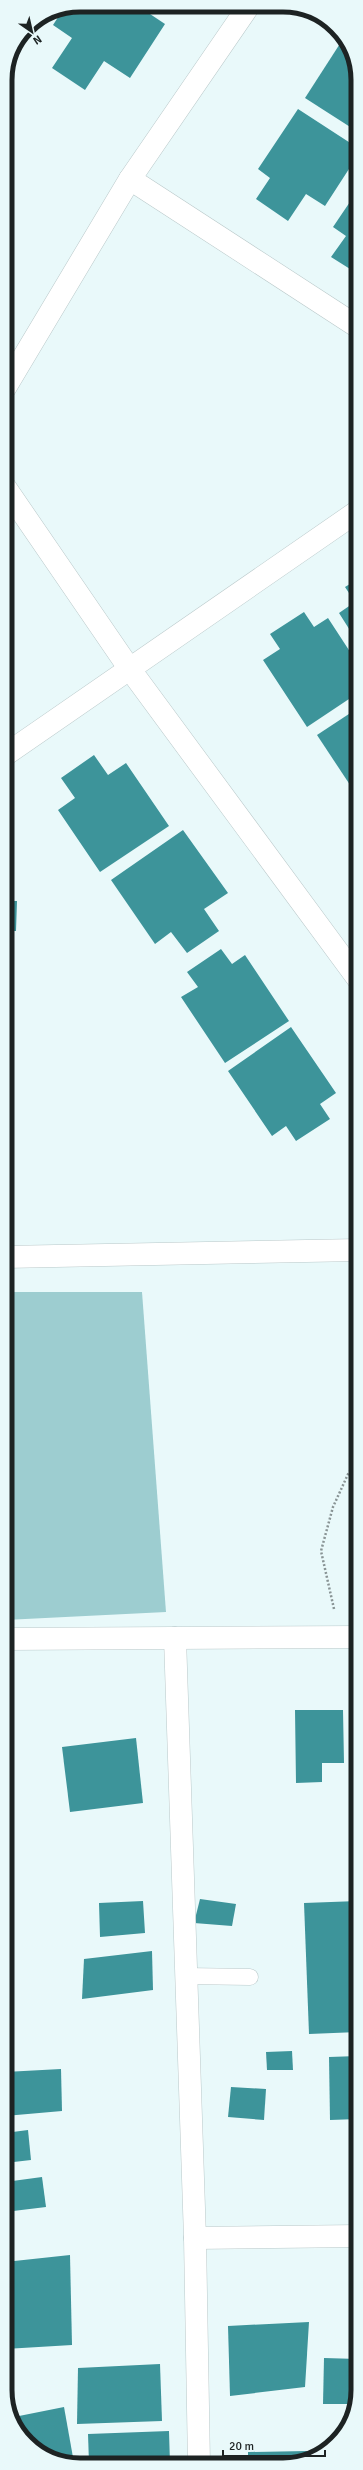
<svg xmlns="http://www.w3.org/2000/svg" width="363" height="2470" viewBox="0 0 363 2470" font-family="Signika,sans-serif">
<rect width="100%" height="100%" fill="#e9f9fa"/>
<polygon fill="#9dcdd0" points="5,1292 142,1292 166,1612 5,1620"/>
<g fill="#3d949a">
<polygon points="80,5 142,6 141,8 165,24 130,78 104,61 85,90 52,68 72,38 53,25 64,8"/>
<polygon points="343,39 358,75 358,132 305,98"/>
<polygon points="298,109 358,148 358,155 325,206 306,194 288,221 256,199 270,178 258,169"/>
<polygon points="358,190 358,274 331,257 346,236 333,227"/>
<polygon points="358,579 358,643 339,613 355,602 345,587"/>
<polygon points="304,612 314,627 328,618 358,664 358,693 307,727 263,660 280,649 270,634"/>
<polygon points="358,708 358,797 317,735"/>
<polygon points="94,755 108,775 126,763 169,826 100,872 58,810 75,798 61,778"/>
<polygon points="183,830 228,893 204,909 219,931 187,953 171,932 155,944 111,880"/>
<polygon points="5,901 17,901 16,931 8,931 7,1061 5,1061"/>
<polygon points="221,949 232,964 245,955 289,1021 225,1063 181,997 198,987 187,972"/>
<polygon points="291,1027 336,1093 320,1104 330,1119 296,1141 286,1126 272,1136 228,1071"/>
<polygon points="295,1710 343,1710 344,1763 322,1763 322,1782 296,1783"/>
<polygon points="136,1738 143,1803 70,1812 62,1747"/>
<polygon points="200,1899 236,1904 232,1926 194,1923"/>
<polygon points="143,1901 145,1933 100,1937 99,1903"/>
<polygon points="358,1901 358,2032 309,2034 304,1903"/>
<polygon points="152,1951 153,1990 82,1999 84,1959"/>
<polygon points="292,2051 293,2070 267,2070 266,2052"/>
<polygon points="358,2056 358,2119 330,2120 329,2057"/>
<polygon points="61,2069 62,2111 5,2116 5,2072"/>
<polygon points="231,2087 266,2089 264,2120 228,2117"/>
<polygon points="28,2130 31,2160 5,2163 5,2133"/>
<polygon points="42,2177 46,2207 5,2212 5,2182"/>
<polygon points="70,2255 72,2345 5,2349 5,2262"/>
<polygon points="309,2322 305,2387 230,2396 228,2326"/>
<polygon points="324,2358 358,2359 358,2390 355,2404 323,2404"/>
<polygon points="160,2364 162,2421 77,2424 78,2368"/>
<polygon points="64,2407 74,2463 61,2463 23,2439 14,2417"/>
<polygon points="169,2431 170,2464 89,2463 88,2434"/>
<polygon points="307,2451 307,2456 288,2465 248,2464 248,2452"/>
</g>
<g fill="none" stroke-linecap="round" stroke-linejoin="round">
<defs>
<polyline id="service" points="186,1976 250,1977"/>
<g id="minor">
<polyline points="130,179 358,327"/>
<polyline points="5,388 130,179 248,7"/>
<polyline points="5,487 129,668 358,979"/>
<polyline points="5,755 358,511"/>
<polyline points="5,1257 358,1250"/>
<polyline points="175,1638 195,2238 199,2464"/>
<polyline points="5,1639 358,1637"/>
<polyline points="195,2238 358,2236"/>
</g>
</defs>
<use href="#service" stroke="#bac9ca" stroke-width="17"/>
<use href="#minor" stroke="#bac9ca" stroke-width="23"/>
<polyline stroke="#899495" stroke-width="2.5" stroke-dasharray="2 2" stroke-linecap="butt" points="334,1609 321,1551 333,1507 349,1472 358,1464"/>
<use href="#service" stroke="#fff" stroke-width="16"/>
<use href="#minor" stroke="#fff" stroke-width="22"/>
</g>
<path d="M0 0H363V2470H0ZM80 12H283A68 68 0 0 1 351 80V2390A68 68 0 0 1 283 2458H80A68 68 0 0 1 12 2390V80A68 68 0 0 1 80 12Z" fill="#e9f9fa" fill-rule="evenodd"/>
<path fill="none" stroke="#1d2323" stroke-width="5" d="M80 12H283A68 68 0 0 1 351 80V2390A68 68 0 0 1 283 2458H80A68 68 0 0 1 12 2390V80A68 68 0 0 1 80 12Z"/>
<g transform="translate(32 32) rotate(146)" stroke="#e9f9fa" stroke-width="3" paint-order="stroke">
<path d="M0-3L7 15L0 10L-7 15Z" fill="#1d2323"/>
<text y="-6" font-size="11" font-weight="bold" text-anchor="middle" fill="#1d2323">N</text>
</g>
<path d="M223 2450v6h102v-6" fill="none" stroke="#1d2323" stroke-width="2"/>
<text x="229" y="2450" font-size="12" fill="#1d2323" stroke="#e9f9fa" stroke-width="3" paint-order="stroke">20 m</text>
</svg>
